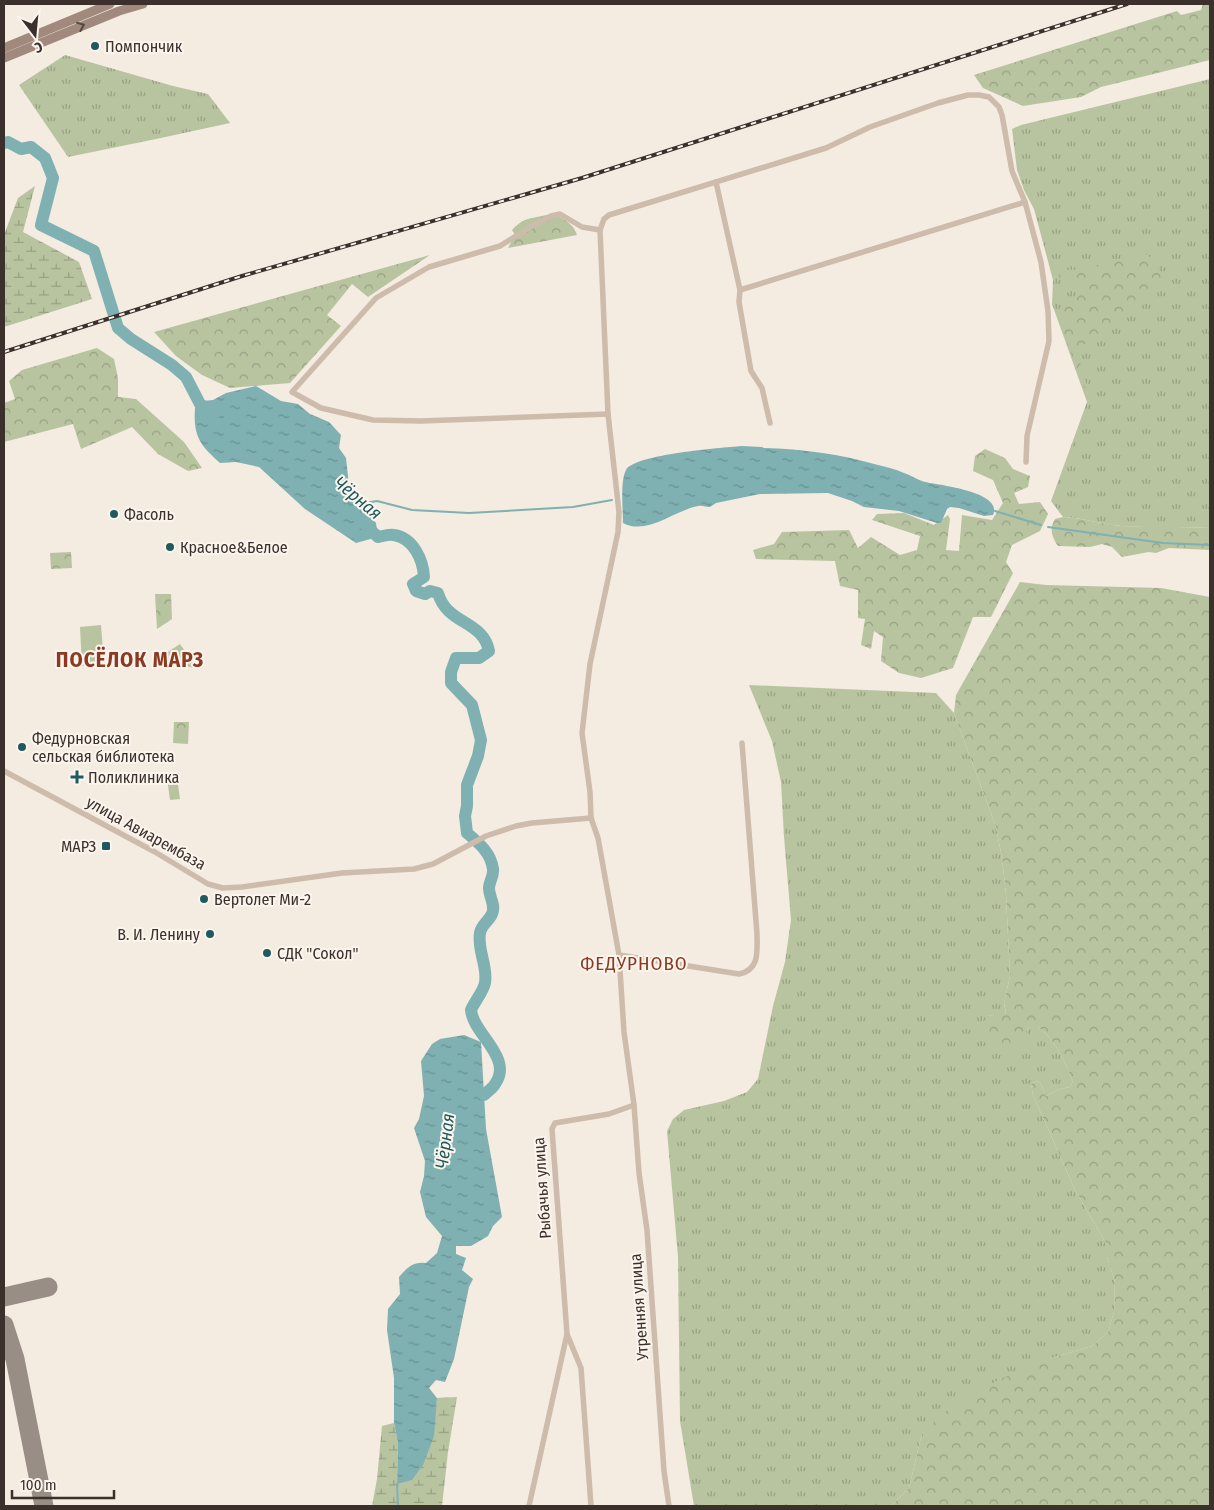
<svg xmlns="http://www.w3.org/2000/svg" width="1214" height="1510" viewBox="0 0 1214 1510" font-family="'Fira Sans Condensed',sans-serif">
<defs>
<pattern id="grass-tufts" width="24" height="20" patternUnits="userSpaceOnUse" patternTransform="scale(1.25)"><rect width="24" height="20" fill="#b8c4a0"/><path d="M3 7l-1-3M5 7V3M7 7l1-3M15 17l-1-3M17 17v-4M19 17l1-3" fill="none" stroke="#97a083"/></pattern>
<pattern id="forest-crowns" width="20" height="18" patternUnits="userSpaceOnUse" patternTransform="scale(1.25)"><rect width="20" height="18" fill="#b8c4a0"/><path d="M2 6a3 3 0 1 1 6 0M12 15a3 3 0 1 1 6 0" fill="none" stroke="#97a083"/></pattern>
<pattern id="wetland-marsh" width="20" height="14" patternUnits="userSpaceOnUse" patternTransform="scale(1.25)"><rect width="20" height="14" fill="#b8c4a0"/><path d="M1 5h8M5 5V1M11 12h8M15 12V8" fill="none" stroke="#97a083"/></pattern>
<pattern id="water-ripples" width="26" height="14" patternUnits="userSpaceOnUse" patternTransform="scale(1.25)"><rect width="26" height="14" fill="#7fb0b2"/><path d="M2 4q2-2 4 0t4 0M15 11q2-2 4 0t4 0" fill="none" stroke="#699091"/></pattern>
</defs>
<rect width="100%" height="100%" fill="#f4ebe1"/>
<g fill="url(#grass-tufts)">
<polygon points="65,55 173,86 208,94 230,123 156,139 68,157 19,85"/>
<path d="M1210,79V528C1180,526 1151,528 1121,526C1101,524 1083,518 1063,517L1051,501L1087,402L1052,304L1053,280L1034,209L1024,190L1017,170L1012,129L1021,125Z"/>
<path d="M749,685L936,693L954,713L996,827L1002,858L1006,895L1010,976L1004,1003L1006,1014L988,1016L1026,1031L1029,1027H1038C1056,1040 1064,1061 1073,1081L1070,1087L1057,1090L1046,1096L1041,1084L1037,1081L1031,1084L1033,1095L1075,1190L1107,1245V1257L1115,1282L1114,1312L1108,1332L1092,1346L1052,1358L922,1433L909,1488L891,1506H694L680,1421L678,1257L667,1131L673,1119L684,1110L724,1101L747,1092L758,1079L773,1006L785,962L791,920L784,837L781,782L772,741Z"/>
</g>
<g fill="url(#forest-crowns)">
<polygon points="1203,4 1210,4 1210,60 1101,87 1081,97 1023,106 983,88 974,75 1177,11 1181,15 1201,10"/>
<path d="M546,215L550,218L558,216C567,221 574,225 577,235L508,248L515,235L512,230C524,217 530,219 546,215Z"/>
<path d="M1145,254C1151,256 1154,262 1158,268C1161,274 1162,280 1160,286C1152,304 1097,336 1079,348L1077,351L1078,356L1088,389L1084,388L1061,326L1064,309L1081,290L1082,282L1079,280L1062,284L1058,273L1061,267L1064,270C1092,270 1117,257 1145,254Z"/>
<polygon points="430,255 368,297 352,284 327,315 341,326 290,383 230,388 202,375 176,356 154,332"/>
<polygon points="97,348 114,359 118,378 118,397 136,399 184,442 202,468 188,471 158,454 132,427 81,449 73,424 4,442 4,403 15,399 9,381 22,370"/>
<polygon points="985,449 1005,458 1013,469 1030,476 1028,487 1014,493 1019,504 1040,502 1048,514 1040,531 1012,545 1006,562 1013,573 991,617 973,617 953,668 921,678 899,673 881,661 883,637 874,631 871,649 861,645 865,619 858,618 858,590 840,586 835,561 756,559 753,550 774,544 782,532 849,530 858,548 871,537 900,555 917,550 920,536 872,520 877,514 904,513 934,525 948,515 950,519 946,550 959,551 962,515 992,520 1003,503 993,480 973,471 975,456"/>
<path d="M1063,517C1083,518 1101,524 1121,526C1151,528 1180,526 1210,528V550L1169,548L1156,553L1149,552L1122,557L1112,547L1102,544L1090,547L1058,546C1052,537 1049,529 1055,519Z"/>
<polygon points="71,552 72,568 51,569 50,553"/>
<path d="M1020,582L1046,585L1161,588L1210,597V1506H891L909,1488L922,1433L947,1410L1000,1379L1052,1358L1092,1346L1108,1332L1114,1312L1115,1282L1107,1257V1245L1075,1190L1033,1095L1031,1084L1037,1081L1041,1084L1046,1096L1057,1090L1070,1087L1073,1081C1064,1061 1056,1040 1038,1027H1029L1026,1031L1028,1038L1019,1048C995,1050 988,1043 983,1021L988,1016L1006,1013L1004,1003L1010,976L1006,895L1002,858L996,827L954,713L956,695Z"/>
<polygon points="155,594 171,594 172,619 157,629"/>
<polygon points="180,644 197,668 170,664 163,655"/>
<polygon points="174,722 189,722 188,744 173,743"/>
</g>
<g fill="url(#wetland-marsh)">
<polygon points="35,186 23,232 79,262 92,299 4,327 4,235 18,198"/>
<polygon points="457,1397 448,1452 442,1506 372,1506 377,1479 382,1426 394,1423 398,1443 397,1484 435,1413 437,1398"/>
</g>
<g fill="#b8c4a0">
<polygon points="101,625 104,665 82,666 80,627"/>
<polygon points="177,777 180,799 170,800 167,778"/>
</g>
<g fill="url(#water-ripples)">
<path d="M256,386L281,401L298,404L310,414L329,422L341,435L339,448L346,458L349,485L364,508L376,523L378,537L356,543L305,509L259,467L236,462L220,463C200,445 193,436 195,408L203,401L213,400L226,393Z"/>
<path d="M741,446L762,447L764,448C802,449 840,454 878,465C886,467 895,469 904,473C911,475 917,480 925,482C939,485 1004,492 993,515L984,516L959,508L950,507L947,509L941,523H937L899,511L864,507L852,501L828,493L760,494L716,503L710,507C706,507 702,505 698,506C675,510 647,536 623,523C623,510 620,481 626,470C635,454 721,448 741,446Z"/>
<path d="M464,1035L481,1042L486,1129L502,1217L493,1226L488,1236L471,1246H456V1254L466,1258L462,1270L473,1279L469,1287L454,1359L445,1382L436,1380L429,1388L437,1398L434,1436L423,1465L412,1480L397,1484L398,1443L394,1423V1378L387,1330L388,1309L400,1294L399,1277C407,1268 413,1261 426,1263L437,1253L442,1236L426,1217L420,1192L424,1176L425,1161L414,1128L419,1119L424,1096L421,1061L432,1044L440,1039Z"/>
</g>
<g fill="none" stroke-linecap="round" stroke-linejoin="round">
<g stroke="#7fb0b2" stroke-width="2">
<polyline points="359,504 377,501 412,510 469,513 573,507 612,500"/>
<polyline points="995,511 1041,525"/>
<polyline points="1048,527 1163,543 1210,545"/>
<polyline points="397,1484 398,1506"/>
</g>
<g stroke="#7fb0b2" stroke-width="12">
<polyline points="4,143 8,142 21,149 31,147 45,158 53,178 41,225 94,251 118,328 131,339 172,365 186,377 200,404 214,414"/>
<path d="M367,527L378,537C383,536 389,534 394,535C413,538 423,559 424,577L413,584L416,591L425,594L430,591L438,593C447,625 483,620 489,651L479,658H456L451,672V683L472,705L481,740L478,756L467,785V806L465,816L467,833C479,843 491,853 493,869C494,876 489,882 489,888C489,897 496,905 492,914C489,921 481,925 480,933C477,950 488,966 485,983C483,992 475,1001 471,1010C473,1034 514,1058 495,1084C493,1088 488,1091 484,1095"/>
</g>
<g stroke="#988e86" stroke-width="19">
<polyline points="4,1297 48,1287"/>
<polyline points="4,1325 15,1359 44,1506"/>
</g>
<g stroke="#cdbbac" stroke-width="5.5">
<polyline points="716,182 740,290 1025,202"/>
<polyline points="600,230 582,227 560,214 551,216 532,226 500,246 429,267 376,298 292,392 321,408 373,420 421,421 608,414"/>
<polyline points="740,290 739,302 751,371 762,388 770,423"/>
<polyline points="4,771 155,852 208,884 223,888 242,887 342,873 414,869 433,864 486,836 516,826 532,823 591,818"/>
<path d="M619,955L739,974C760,970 757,951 757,934L742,743"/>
<polyline points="567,1334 581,1368 591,1506"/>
<polyline points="529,1506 567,1334 552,1129 555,1123 609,1114 634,1105"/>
<polyline points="669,1506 664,1471 647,1230 639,1173 634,1105 624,1032 619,955 598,838 591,818 590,792 582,733 590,664 618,532 619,512 608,414 600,230 604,219 609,215 826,148 870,127 938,103 968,95 979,95 989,97 999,107 1002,115 1012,171 1025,202 1041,262 1048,311 1049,341 1027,436 1026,462"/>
</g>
<g stroke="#a18a7d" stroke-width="9">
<polyline points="4,48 110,4"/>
<polyline points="4,58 119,11 143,4"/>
</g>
<defs>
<polyline id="rail" points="4,352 242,276 582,178 1127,4"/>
</defs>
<use href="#rail" stroke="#3b302b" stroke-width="4"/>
<use href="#rail" stroke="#fbf5ee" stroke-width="2" stroke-dasharray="5.5" stroke-linecap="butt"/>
</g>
<defs><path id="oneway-chevron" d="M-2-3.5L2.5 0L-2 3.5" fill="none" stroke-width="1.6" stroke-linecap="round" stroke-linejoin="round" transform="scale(1.25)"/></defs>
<use stroke="#544640" href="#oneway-chevron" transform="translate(81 26) rotate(-22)"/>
<g fill="#1f5a5e" stroke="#fbf5ee" stroke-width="2">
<circle cx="95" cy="46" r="5"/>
<circle cx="114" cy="514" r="5"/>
<circle cx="170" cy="547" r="5"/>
<circle cx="22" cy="747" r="5"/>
<path d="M74.5 769.5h5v5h5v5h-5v5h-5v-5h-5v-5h5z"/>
<rect x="101" y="841" width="10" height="10" rx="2.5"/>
<circle cx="204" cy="899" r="5"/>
<circle cx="210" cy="934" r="5"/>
<circle cx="267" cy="953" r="5"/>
</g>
<g text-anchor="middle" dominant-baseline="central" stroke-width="4" stroke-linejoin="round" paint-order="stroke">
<g font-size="16" fill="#3b302b" stroke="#fbf5ee" text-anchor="start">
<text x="105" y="46">Помпончик</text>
<text x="124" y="514">Фасоль</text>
<text x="180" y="547">Красное&amp;Белое</text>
<text x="32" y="738">Федурновская<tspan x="32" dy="18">сельская библиотека</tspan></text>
<text x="88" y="777">Поликлиника</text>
<text x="96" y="846" text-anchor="end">МАРЗ</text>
<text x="214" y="899">Вертолет Ми-2</text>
<text x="200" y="934" text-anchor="end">В. И. Ленину</text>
<text x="277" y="953">СДК "Сокол"</text>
</g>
<g font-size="16" fill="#3b302b" stroke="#fbf5ee">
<text transform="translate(146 833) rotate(29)">улица Авиарембаза</text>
<text transform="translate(542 1188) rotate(-94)">Рыбачья улица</text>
<text transform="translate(639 1307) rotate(-94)">Утренняя улица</text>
</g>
<g font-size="18" font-style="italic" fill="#1f5a5e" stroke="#fbf5ee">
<text transform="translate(358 498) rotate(40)">Чёрная</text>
<text transform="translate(445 1141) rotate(-83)">Чёрная</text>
</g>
<g font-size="19" letter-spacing="1" fill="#8c3b22" stroke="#fbf5ee">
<text x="634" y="963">ФЕДУРНОВО</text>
</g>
<g font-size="21" font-weight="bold" letter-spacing="1" fill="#8c3b22" stroke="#fbf5ee">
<text x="130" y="660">ПОСЁЛОК МАРЗ</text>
</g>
</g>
<rect width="1214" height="1510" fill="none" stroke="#3b302b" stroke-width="10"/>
<g transform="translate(35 35) rotate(164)" stroke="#fbf5ee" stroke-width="4" paint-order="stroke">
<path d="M0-4L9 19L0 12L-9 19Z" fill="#3b302b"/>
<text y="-8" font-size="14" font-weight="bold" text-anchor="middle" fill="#3b302b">С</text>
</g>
<path d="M12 1490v8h102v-8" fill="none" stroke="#3b302b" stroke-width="2.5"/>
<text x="20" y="1490" font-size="15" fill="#3b302b" stroke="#fbf5ee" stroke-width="4" paint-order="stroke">100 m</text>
</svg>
